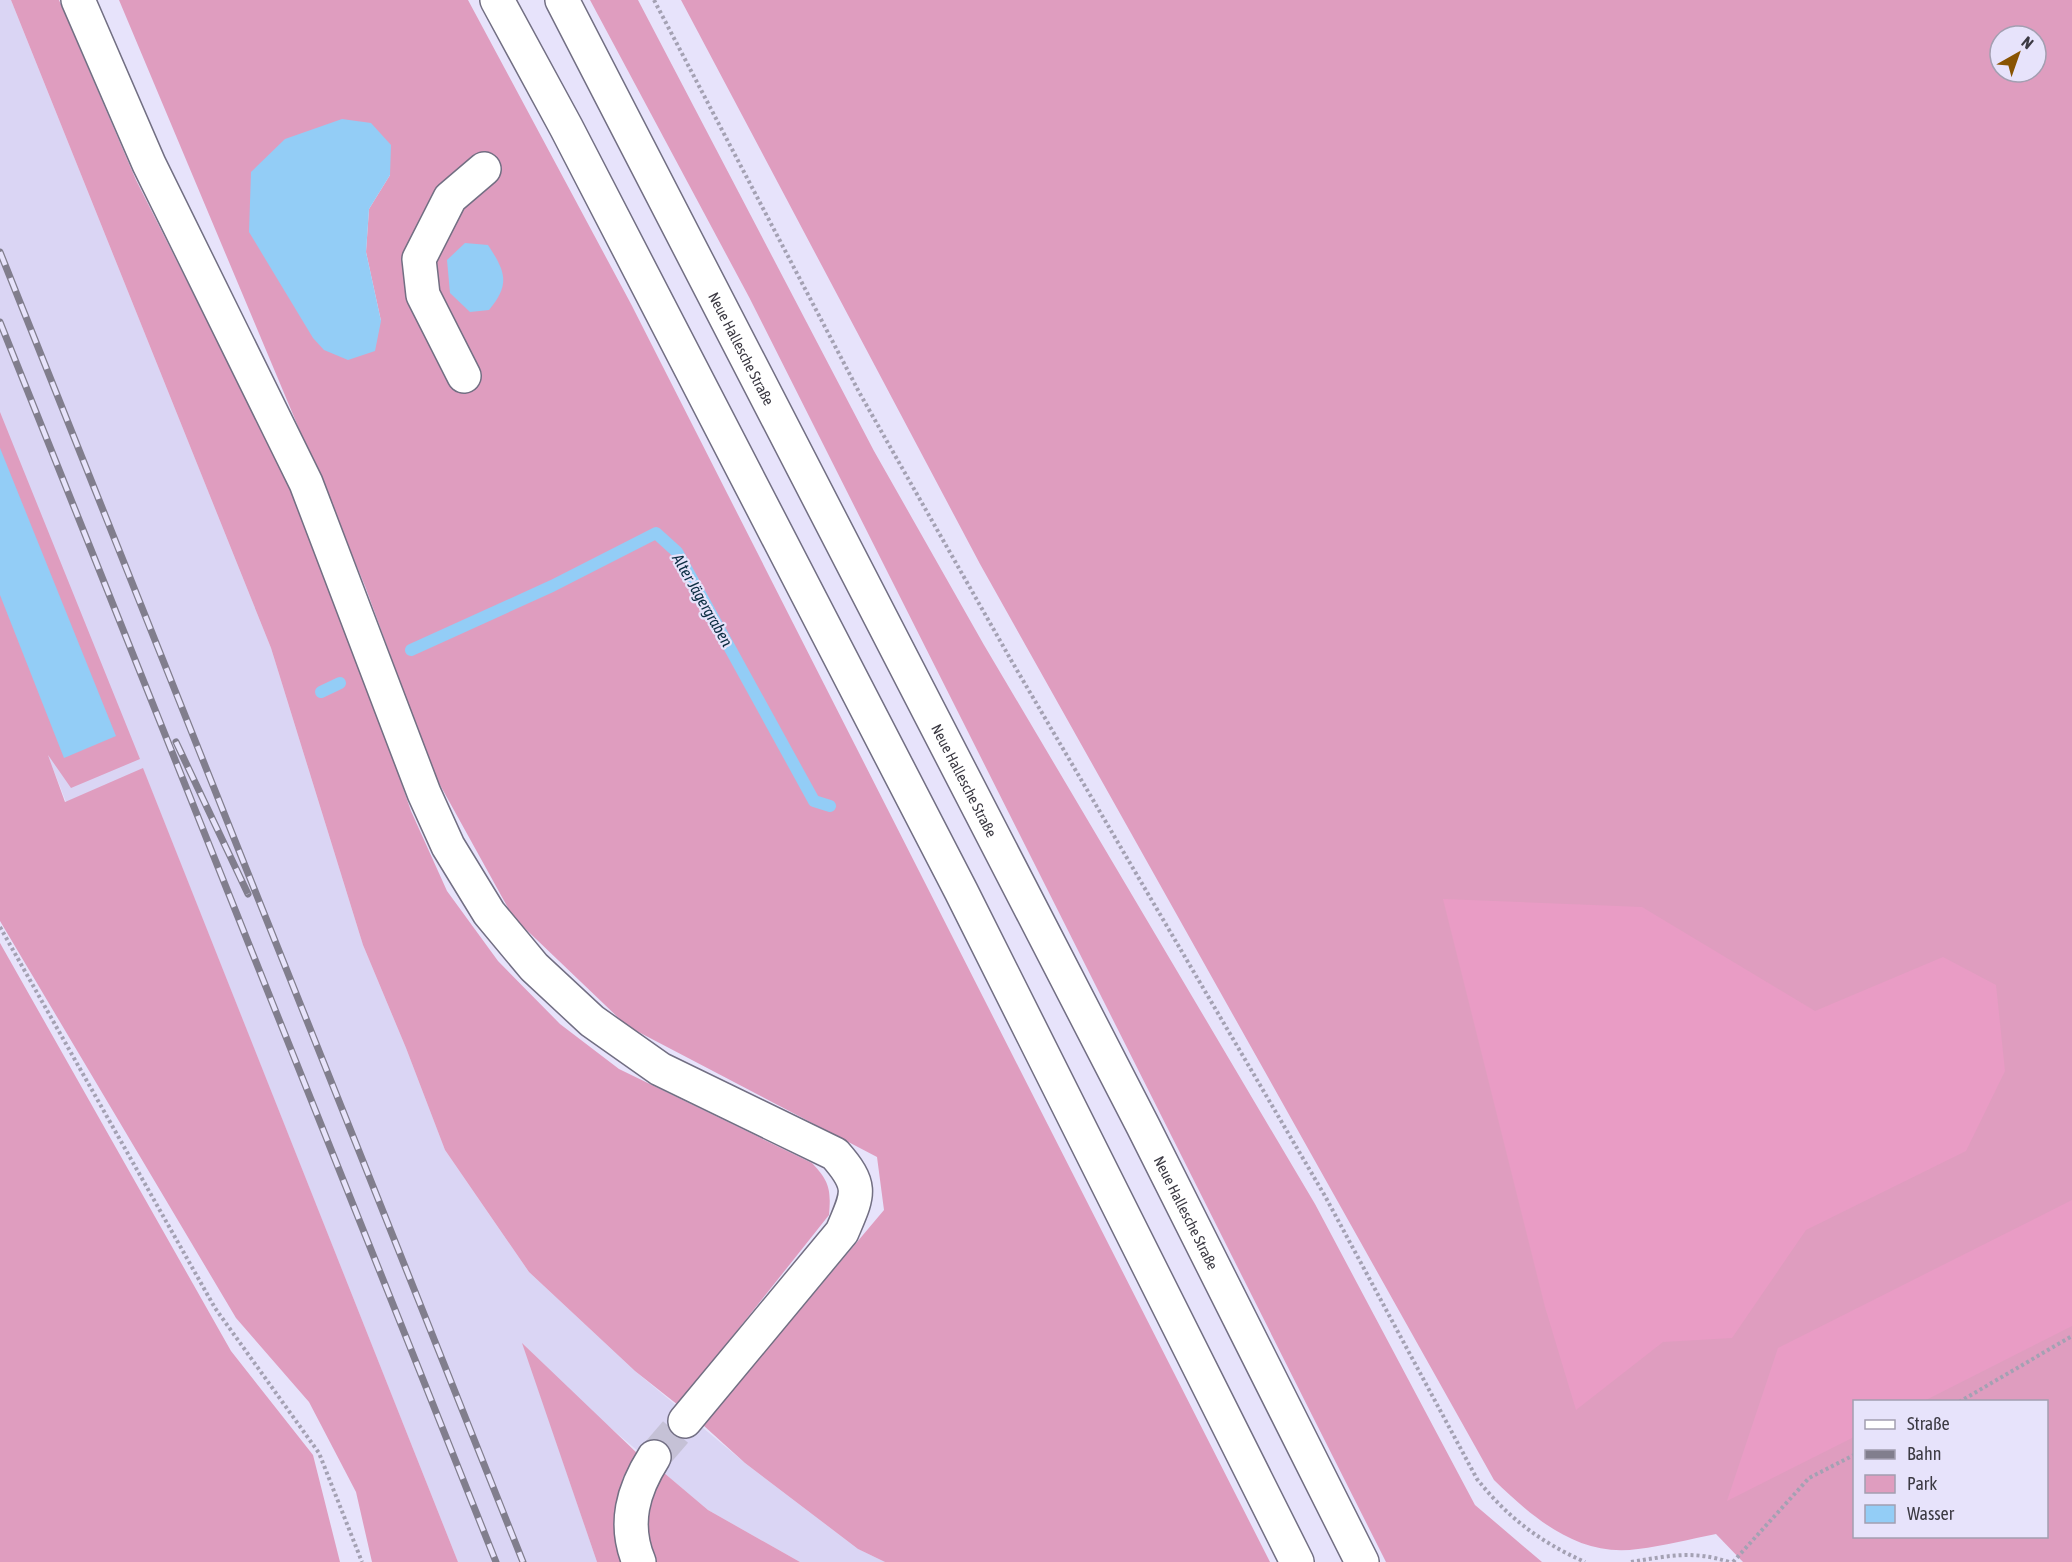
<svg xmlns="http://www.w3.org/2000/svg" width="2072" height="1562" viewBox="0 0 2072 1562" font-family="'Asap Condensed',sans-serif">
<rect width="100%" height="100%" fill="#e7e3fb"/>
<polygon fill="#dad5f4" points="0,0 11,0 271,648 363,945 406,1048 445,1150 529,1272 635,1371 745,1463 858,1549 885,1562 800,1562 708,1510 594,1414 523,1344 597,1562 458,1562 143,769 66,802 0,633"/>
<g fill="#df9dbf" fill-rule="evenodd">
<path d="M11,0H59L136,180L283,472L354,646L411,811L447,891L498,961L560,1024L619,1069L812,1163C830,1182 831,1190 829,1215L678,1405L635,1371L529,1272L445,1150L406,1048L363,945L271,648Z"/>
<path d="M119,0H468L631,304L1270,1562H885L858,1549L745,1463L703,1425L884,1210L877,1157L627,1026L513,917L434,774L365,586ZM251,172L390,175L369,209L366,252L381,321Z"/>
<polygon points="590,0 638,0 874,451 984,645 1315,1204 1475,1505 1542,1562 1386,1562 749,297"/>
<path d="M681,0H2072V1562H1743L1716,1534C1690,1539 1664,1546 1638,1549C1579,1558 1533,1518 1494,1480L980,564ZM2000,36H2036V72H2000ZM1854,1402H2046V1536H1854Z"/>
<polygon points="0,412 140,759 71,788 48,755 65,802 143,768 458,1562 372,1562 356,1492 309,1402 236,1318 0,921"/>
<polygon points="0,943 231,1351 313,1455 340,1562 0,1562"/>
<polygon points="522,1343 639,1455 623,1477 617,1515 623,1562 597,1562"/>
<path d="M663,1472L708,1510L800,1562H655C641,1531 648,1502 663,1472Z"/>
</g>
<g fill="#e99cc5">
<polygon points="1443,899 1642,907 1815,1011 1943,957 1996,985 2005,1071 1966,1151 1806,1230 1732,1338 1663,1342 1576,1410 1545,1307"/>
<polygon points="2072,1200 2072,1326 1924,1401 1854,1402 1854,1437 1727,1501 1778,1348"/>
</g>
<g fill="#93cdf6">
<polygon points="342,119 371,123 391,145 390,175 369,209 366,252 381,321 375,351 348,360 324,350 313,338 249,232 251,172 285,139"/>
<path d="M465,243L488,245C505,271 511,284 489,310L470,312L450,293L447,260Z"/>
<polygon points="0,448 116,736 64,758 0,595"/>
</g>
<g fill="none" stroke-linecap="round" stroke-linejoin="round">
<g stroke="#93cdf6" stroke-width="12">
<polyline points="411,650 552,586 656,533 677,552 814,801 830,806"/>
<polyline points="321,692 340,683"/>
</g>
<polyline stroke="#c5c1d6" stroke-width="33" stroke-dasharray="33 16" stroke-linecap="butt" points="654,1457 685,1421"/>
<defs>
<g id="minor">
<path d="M78,0L149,164L306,483L424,793L448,846L489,913L534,967L592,1021L660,1069L835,1154C864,1187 858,1194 842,1232L685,1421"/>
<polyline points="464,376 423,295 419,259 450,198 484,169"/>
<path d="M639,1562C623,1524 633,1490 654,1457"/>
</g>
<g id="major">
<polyline points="497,0 566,127 961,891 1297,1562"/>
<path id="s1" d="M562,0L1143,1126L1362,1562"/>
</g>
</defs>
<use href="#minor" stroke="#726f83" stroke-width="36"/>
<use href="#major" stroke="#726f83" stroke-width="36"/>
<g stroke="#a4a1b3" stroke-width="4" stroke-dasharray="3 3" stroke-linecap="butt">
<path d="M654,0L859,392L1011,660L1325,1196L1477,1479C1507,1517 1540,1542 1585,1562"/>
<polyline points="0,927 215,1308 319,1453 362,1562"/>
<polyline points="1959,1402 2072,1336"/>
<path d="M1631,1562C1668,1556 1693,1550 1729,1562"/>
<polyline points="1733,1562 1809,1478 1854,1455"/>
</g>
<use href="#minor" stroke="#fff" stroke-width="33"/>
<use href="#major" stroke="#fff" stroke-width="33"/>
<defs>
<g id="rail">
<polyline points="0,252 523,1562"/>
<polyline points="0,322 496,1562"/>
<polyline points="176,742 248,894"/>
</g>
</defs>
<use href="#rail" stroke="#817e8d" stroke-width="7"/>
<use href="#rail" stroke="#e7e3fb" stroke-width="4.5" stroke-dasharray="14" stroke-linecap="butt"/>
</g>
<g text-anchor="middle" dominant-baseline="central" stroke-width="4.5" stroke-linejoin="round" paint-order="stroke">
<g font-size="15" fill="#3c3a43" stroke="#e7e3fb">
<text stroke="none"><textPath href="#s1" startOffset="392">Neue Hallesche Straße</textPath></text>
<text stroke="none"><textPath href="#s1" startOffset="878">Neue Hallesche Straße</textPath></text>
<text stroke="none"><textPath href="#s1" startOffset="1364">Neue Hallesche Straße</textPath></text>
</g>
<g font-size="16" font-style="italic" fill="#0b2d42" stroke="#e7e3fb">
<text transform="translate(703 600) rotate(60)">Alter Jägergraben</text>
</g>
</g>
<rect x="1853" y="1400" width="195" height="138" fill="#e7e3fb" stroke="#a39fb1" stroke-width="1.5"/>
<rect x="1865" y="1420" width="30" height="9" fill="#ffffff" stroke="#a39fb1" stroke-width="1.5"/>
<text x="1907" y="1430" font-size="18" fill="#3c3a43">Straße</text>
<rect x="1865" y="1450" width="30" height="9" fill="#817e8d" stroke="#a39fb1" stroke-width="1.5"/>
<text x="1907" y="1460" font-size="18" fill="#3c3a43">Bahn</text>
<rect x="1865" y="1475" width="30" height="18" fill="#df9dbf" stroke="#a39fb1" stroke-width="1.5"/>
<text x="1907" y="1490" font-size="18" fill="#3c3a43">Park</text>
<rect x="1865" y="1505" width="30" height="18" fill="#93cdf6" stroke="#a39fb1" stroke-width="1.5"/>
<text x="1907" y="1520" font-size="18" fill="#3c3a43">Wasser</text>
<g transform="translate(2018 54) rotate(40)"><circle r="28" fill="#e7e3fb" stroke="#a39fb1" stroke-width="1.5"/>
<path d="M0-4.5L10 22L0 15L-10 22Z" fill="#895402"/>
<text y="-9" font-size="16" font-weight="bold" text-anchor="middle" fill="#3c3a43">N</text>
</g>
</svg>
